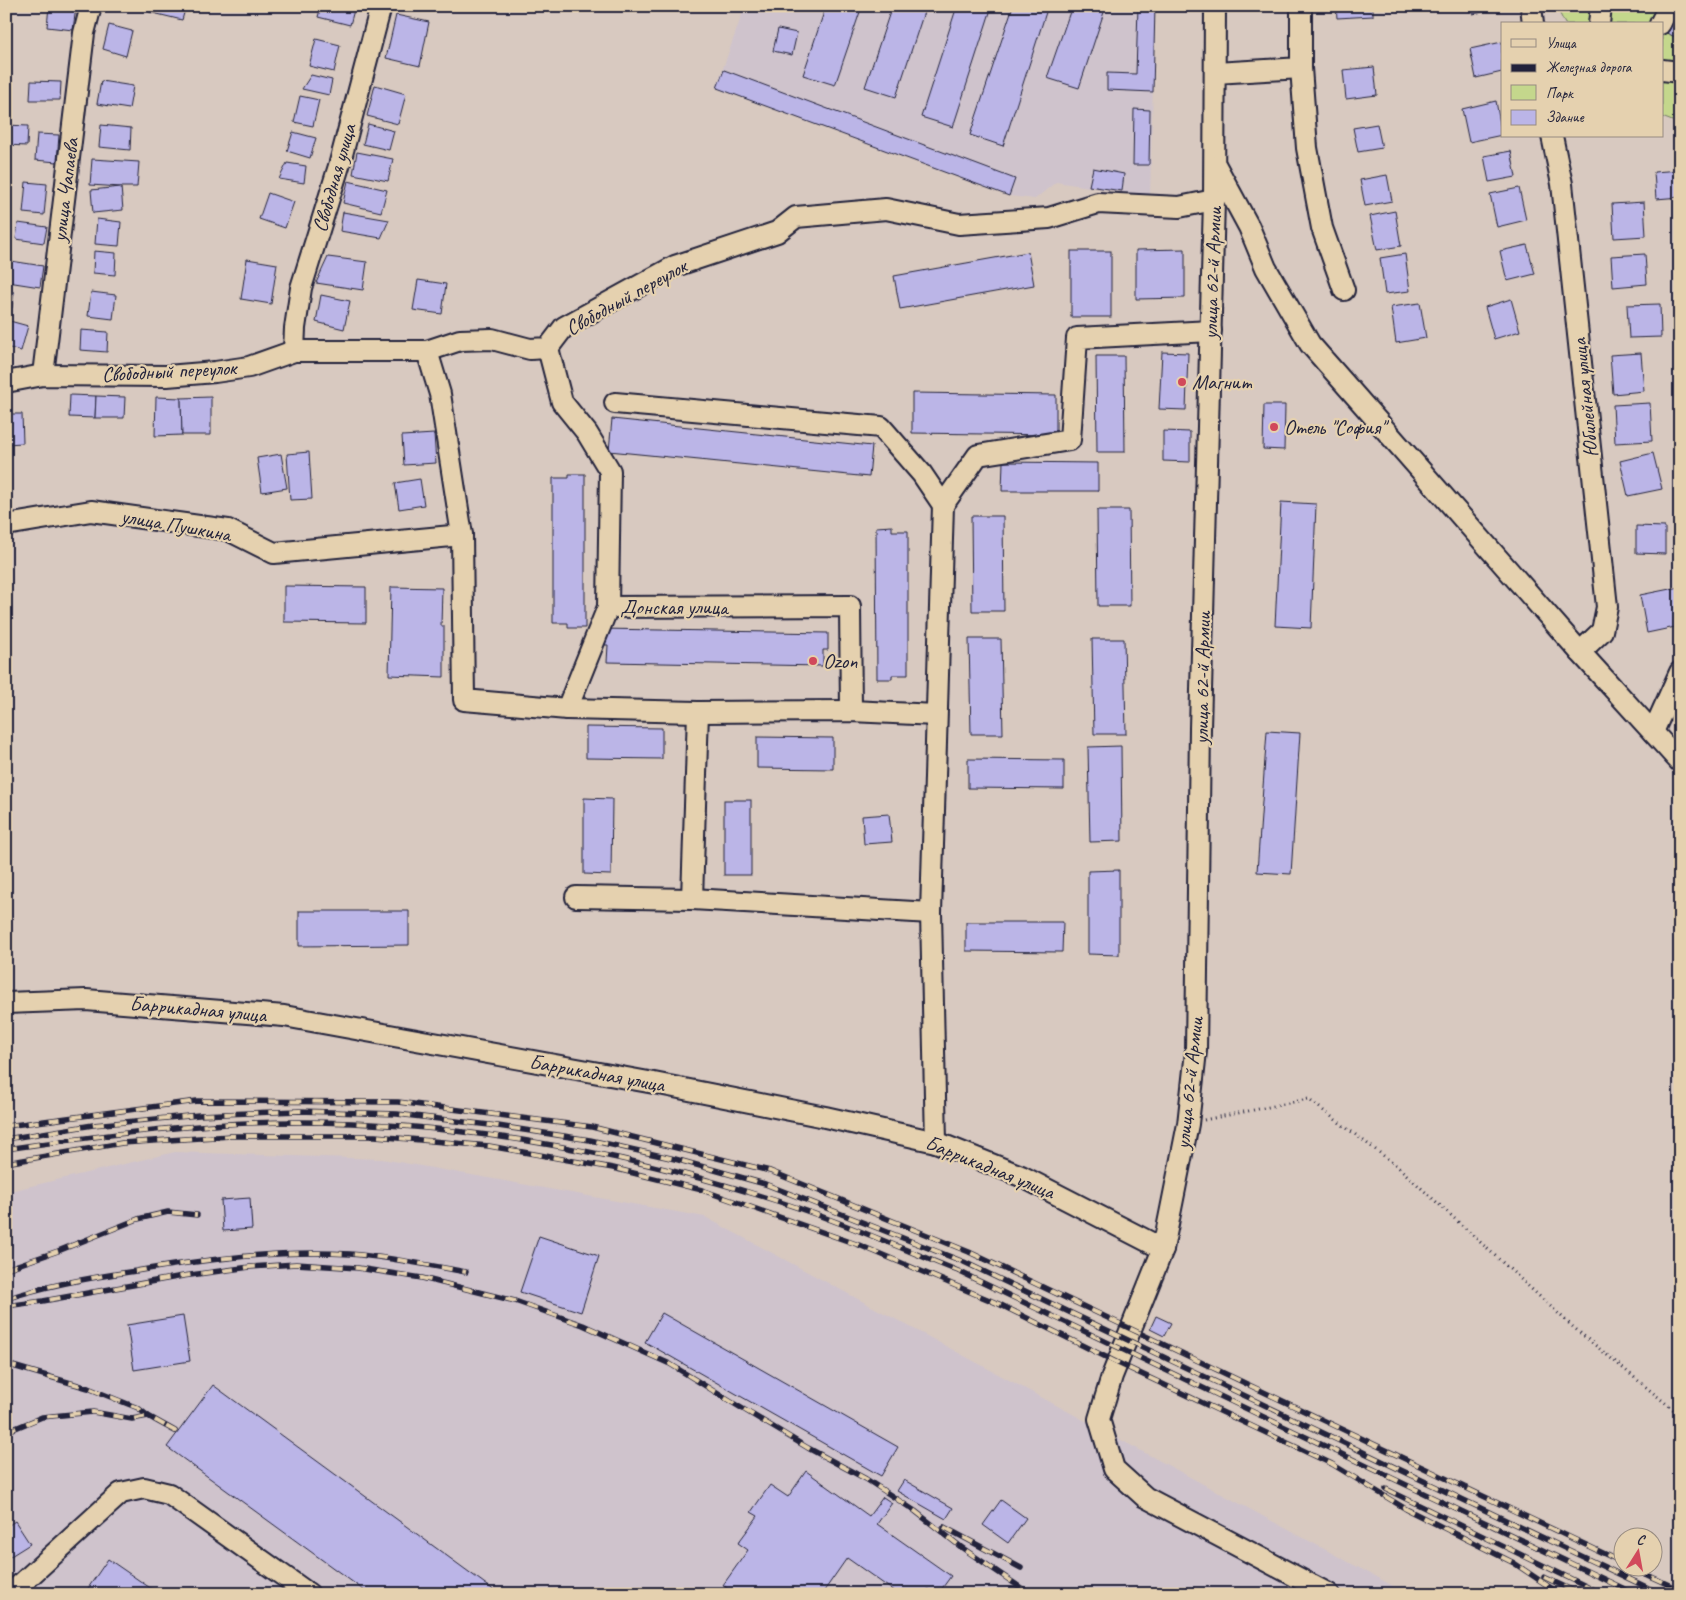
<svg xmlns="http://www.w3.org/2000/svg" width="1686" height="1600" viewBox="0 0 1686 1600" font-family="Caveat,sans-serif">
<rect width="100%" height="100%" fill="#d8c9c0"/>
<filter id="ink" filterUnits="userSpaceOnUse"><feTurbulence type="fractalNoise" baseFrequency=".02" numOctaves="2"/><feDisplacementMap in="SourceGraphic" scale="10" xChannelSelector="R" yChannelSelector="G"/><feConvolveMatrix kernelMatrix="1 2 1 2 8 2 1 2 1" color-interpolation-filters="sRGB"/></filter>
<g filter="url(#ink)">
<g fill="#cfc3cc">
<polygon points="745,6 1155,6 1150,196 1056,182 1035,199 1009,196 716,88"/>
<polygon points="175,1152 382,1159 705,1217 1408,1594 6,1594 6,1192"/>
</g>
<polygon fill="#c4d78c" stroke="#737c64" points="1556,6 1680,6 1680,124 1662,117 1662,24 1565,24"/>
<g fill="#bbb5e7" stroke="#22223b">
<polygon points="49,6 76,7 73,30 47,27"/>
<polygon points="150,6 186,6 182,20 149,12"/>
<polygon points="321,6 355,6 350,25 318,17"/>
<polygon points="826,6 862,6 835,85 803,75"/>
<polygon points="892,6 926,6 896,97 865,87"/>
<polygon points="957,6 992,6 953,127 921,117"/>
<polygon points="1013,6 1048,6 1003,146 970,135"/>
<polygon points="1072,6 1106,6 1079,88 1047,78"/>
<polygon points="1138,6 1155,6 1153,92 1107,90 1107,73 1136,74"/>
<polygon points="1336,6 1373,6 1373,16 1337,18"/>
<polygon points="1472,6 1502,6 1503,8 1473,14"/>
<polygon points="1677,6 1680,6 1680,39 1664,32"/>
<polygon points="396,15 429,22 420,66 386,58"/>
<polygon points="109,25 132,31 126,56 103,49"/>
<polygon points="778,29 797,33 792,55 773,51"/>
<polygon points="316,39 340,45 334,72 309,66"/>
<polygon points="1502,42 1502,72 1476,78 1470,49"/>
<polygon points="1374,67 1377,95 1346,99 1343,70"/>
<polygon points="724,70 1015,179 1009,196 717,88"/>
<polygon points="311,75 332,80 329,95 302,89"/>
<polygon points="31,81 61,82 60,100 30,100"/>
<polygon points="101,81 133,86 129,109 97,104"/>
<polygon points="375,85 406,94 398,124 367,116"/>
<polygon points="300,96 319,100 313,126 294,122"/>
<polygon points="1496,101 1502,135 1469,142 1462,109"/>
<polygon points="1134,109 1150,110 1149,165 1133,165"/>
<polygon points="368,124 394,131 389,150 363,144"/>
<polygon points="1377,124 1382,148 1358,152 1353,128"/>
<polygon points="6,125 28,126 27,146 6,145"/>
<polygon points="101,125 131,128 130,150 99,147"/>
<polygon points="293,132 316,138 310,158 287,151"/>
<polygon points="37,134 59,135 57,162 35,160"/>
<polygon points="1511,151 1516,177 1489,182 1484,156"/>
<polygon points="357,152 393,159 388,181 353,174"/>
<polygon points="92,159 139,162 137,187 121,187 90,185"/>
<polygon points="287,163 306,166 304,183 279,179"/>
<polygon points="1093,168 1124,174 1122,191 1089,186"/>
<polygon points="1680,170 1680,197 1656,199 1654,172"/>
<polygon points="1387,175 1392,201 1365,206 1360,180"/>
<polygon points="348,181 387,190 381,212 343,203"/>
<polygon points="26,182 47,184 44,215 23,213"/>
<polygon points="121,187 123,210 93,213 91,190"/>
<polygon points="1519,188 1526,220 1497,227 1490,194"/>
<polygon points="268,193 294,202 285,228 259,219"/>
<polygon points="1644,202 1646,236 1614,238 1612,204"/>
<polygon points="1395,211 1401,246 1377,250 1370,216"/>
<polygon points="343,212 389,220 381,238 340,231"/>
<polygon points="97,219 121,222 119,246 95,244"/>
<polygon points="18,223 47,227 44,243 16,239"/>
<polygon points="1527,245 1535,274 1507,281 1500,251"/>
<polygon points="1185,249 1185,298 1136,299 1136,250"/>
<polygon points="94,251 116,253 115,275 93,273"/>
<rect x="1071" y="251" width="40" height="66"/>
<polygon points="1028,252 1034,285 900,309 894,276"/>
<polygon points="1405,254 1410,291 1385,294 1380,258"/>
<polygon points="1645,254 1647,284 1613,287 1611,256"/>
<polygon points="328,257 367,262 363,290 316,283"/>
<polygon points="247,259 277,264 271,304 241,299"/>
<polygon points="11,261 43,266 40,287 8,282"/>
<polygon points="418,280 446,284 442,314 413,310"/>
<polygon points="6,291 14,292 12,308 6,307"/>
<polygon points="91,292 116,295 113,319 88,316"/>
<polygon points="321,295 350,301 344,329 316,322"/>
<polygon points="1511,299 1520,331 1494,339 1485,307"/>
<polygon points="1420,303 1426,338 1396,343 1391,307"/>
<polygon points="1660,304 1661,337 1629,338 1627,305"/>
<polygon points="6,320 28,326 21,351 6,347"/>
<polygon points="81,330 108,332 107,352 80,350"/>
<polygon points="1162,352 1188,353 1186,410 1159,409"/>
<polygon points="1641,353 1644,391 1613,394 1610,355"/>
<polygon points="1096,356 1124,356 1125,452 1097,452"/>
<polygon points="912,393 1056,395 1056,435 912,433"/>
<polygon points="70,395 96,396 95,418 69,417"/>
<polygon points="96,396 125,397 124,418 95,418"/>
<polygon points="156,397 181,398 182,435 155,436"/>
<polygon points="211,397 211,435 182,435 181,398"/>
<polygon points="1650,403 1652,441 1615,443 1613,405"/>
<polygon points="1264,405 1285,405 1284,450 1263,449"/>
<polygon points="6,414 22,414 23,443 6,444"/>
<polygon points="612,419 872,446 869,477 609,451"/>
<polygon points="1163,431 1190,432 1190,462 1163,461"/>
<polygon points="434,434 436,463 404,465 402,436"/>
<polygon points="309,452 312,499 290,500 287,454"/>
<polygon points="1653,453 1662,489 1628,496 1620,461"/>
<polygon points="281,454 287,488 262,492 257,458"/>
<polygon points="1003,462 1098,463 1098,491 1002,491"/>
<polygon points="569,474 585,474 585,628 568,628 568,623 553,623 553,478 569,478"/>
<polygon points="420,479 424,505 399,509 395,483"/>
<polygon points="1281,502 1316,504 1311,628 1275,626"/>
<polygon points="1097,510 1129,510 1130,606 1098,606"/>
<polygon points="971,516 1003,516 1004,611 972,611"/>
<polygon points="892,526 892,531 908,531 908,675 892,675 892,679 877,679 876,527"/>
<polygon points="1636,526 1665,527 1665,554 1636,553"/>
<polygon points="284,586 366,587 366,623 284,622"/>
<polygon points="391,587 442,588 441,626 444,626 444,677 389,675"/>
<polygon points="1680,587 1680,626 1647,633 1640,595"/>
<polygon points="603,629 828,633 828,650 823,650 823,666 607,662 608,645 603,645"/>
<polygon points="969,639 1001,639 1003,734 971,734"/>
<polygon points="1092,639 1124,639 1126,734 1094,734"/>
<polygon points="586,727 662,728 662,759 586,758"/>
<polygon points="1267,731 1300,733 1291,874 1257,872"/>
<polygon points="757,737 833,738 833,769 757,768"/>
<polygon points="1121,746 1122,841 1090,842 1088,747"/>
<polygon points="968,759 1064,760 1064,789 968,788"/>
<polygon points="584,798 612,799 611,875 584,874"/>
<rect x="724" y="800" width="27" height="75"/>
<polygon points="889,814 892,842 864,844 862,816"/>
<polygon points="1119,870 1119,955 1088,954 1088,871"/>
<polygon points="299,911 409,911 409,945 299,946"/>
<polygon points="966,922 1063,922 1062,952 966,951"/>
<polygon points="250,1198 252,1229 223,1231 221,1200"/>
<polygon points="539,1236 599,1256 581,1312 520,1292"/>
<polygon points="662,1313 898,1447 881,1476 645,1342"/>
<polygon points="183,1316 190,1361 134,1370 127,1325"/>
<polygon points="1156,1316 1171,1323 1164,1336 1150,1329"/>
<polygon points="213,1385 499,1594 369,1594 167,1447"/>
<polygon points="806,1471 869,1516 883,1497 892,1503 877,1524 951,1576 938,1594 935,1594 928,1589 925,1594 898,1594 847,1558 822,1594 735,1594 723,1585 748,1550 738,1543 758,1516 751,1512 770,1485 788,1497"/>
<polygon points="904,1480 953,1508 946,1519 897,1491"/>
<polygon points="1001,1500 1026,1518 1008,1543 983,1525"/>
<polygon points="15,1521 30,1544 6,1559 6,1527"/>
<polygon points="108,1559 159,1594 84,1594"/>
</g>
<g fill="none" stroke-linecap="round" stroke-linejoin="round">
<defs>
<g id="minor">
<polyline points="1215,6 1214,200 1200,728 1196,1051 1188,1124 1163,1249 1112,1376 1099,1419 1114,1469 1145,1497 1329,1594"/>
<polyline points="1531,6 1533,24"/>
<polyline points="1599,24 1601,6"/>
<polyline points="1660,24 1669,6"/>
<polyline points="1301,68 1307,148 1322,228 1344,290"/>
<polyline points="1662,70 1680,72"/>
<polyline points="1215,73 1301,68 1301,6"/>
<polyline points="1552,136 1562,184 1607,607 1602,631 1580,652"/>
<polyline points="1216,166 1249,227 1266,268 1310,344 1580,652 1680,762"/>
<polyline points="548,348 562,402 587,433 610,471 608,607 850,606 851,711"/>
<polyline points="294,351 295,328 301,288 339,166 381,6"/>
<polyline points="427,351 440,394 462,535 464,700 567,709 698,712 851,711 936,715"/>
<polyline points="43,375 84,33 91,6"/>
<polyline points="6,382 43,375 167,376 215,372 249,367 294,351 427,351 460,340 492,339 530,349 548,348 564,327 675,266 777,232 796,217 886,209 959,224 1049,218 1098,203 1179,207 1214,200"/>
<polyline points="615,403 881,427 922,474 943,505"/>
<polyline points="6,525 91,511 228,530 274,553 462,535"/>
<polyline points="567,709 608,607"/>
<polyline points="1653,732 1680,672"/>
<polyline points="576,897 692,899 931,913"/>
<polyline points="692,899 698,712"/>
<polyline points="6,1003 86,1000 284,1016 654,1083 825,1117 936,1142 1021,1176 1163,1249"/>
<polyline points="936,1142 931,913 943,505 978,455 1070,440 1077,338 1211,331"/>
<polyline points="10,1594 121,1493 144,1488 169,1494 309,1594"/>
</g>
</defs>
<use href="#minor" stroke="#22223b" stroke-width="24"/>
<polyline stroke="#22223b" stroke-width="3" stroke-dasharray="1 4" stroke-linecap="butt" points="1204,1120 1308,1099 1396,1165 1573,1327 1680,1415"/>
<use href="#minor" stroke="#e5d1af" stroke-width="20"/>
<defs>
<g id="rail">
<polyline points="6,1126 197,1101 398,1102 592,1127 770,1171 969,1252 1624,1563"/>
<polyline points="6,1139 93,1125 199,1115 299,1111 397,1114 498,1126 590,1140 675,1159 765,1184 964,1262 1661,1594"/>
<path d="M6,1149C103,1135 200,1122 299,1122C453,1122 614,1150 761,1196C828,1216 893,1245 958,1271L1635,1594"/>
<polyline points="6,1163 122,1143 231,1136 375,1136 489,1146 613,1168 702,1190 859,1245 999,1304 1118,1363 1332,1464 1406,1509 1514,1563 1560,1594"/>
<polyline points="6,1269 58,1251 138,1219 168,1212 197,1215"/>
<path d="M6,1299C47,1285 93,1277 136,1271C207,1259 278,1250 350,1254C389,1257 428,1265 466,1272"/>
<polyline points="6,1306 43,1301 183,1276 250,1267 296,1264 358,1268 422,1278 515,1301 583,1325 670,1364 733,1403 808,1448 866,1479 915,1511 961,1547 1030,1594"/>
<polyline points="6,1364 88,1388 138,1408 148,1416"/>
<polyline points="6,1432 42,1417 93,1412 132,1419 148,1416 175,1431 155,1420"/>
<polyline points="1386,1489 1602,1594"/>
<polyline points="944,1527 1021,1568"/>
<polyline points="1632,1568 1680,1590"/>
<polyline points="1544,1577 1580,1594"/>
</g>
</defs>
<use href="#rail" stroke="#22223b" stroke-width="5.5"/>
<use href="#rail" stroke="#e5d1af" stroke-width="4" stroke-dasharray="11" stroke-linecap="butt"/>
</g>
</g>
<g fill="#d1495b" stroke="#e5d1af" stroke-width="2">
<circle cx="1182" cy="382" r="5"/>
<circle cx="1274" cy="427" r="5"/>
<circle cx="813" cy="661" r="5"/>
</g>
<g text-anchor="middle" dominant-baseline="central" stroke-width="4.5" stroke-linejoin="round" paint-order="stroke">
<g font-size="21" fill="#22223b" stroke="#e5d1af">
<text transform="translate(334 178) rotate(-74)">Свободная улица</text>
<text transform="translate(65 190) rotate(-83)">улица Чапаева</text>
<text transform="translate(1212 273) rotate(-88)">улица 62-й Армии</text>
<text transform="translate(626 297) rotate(-29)">Свободный переулок</text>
<text transform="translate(169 371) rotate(-3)">Свободный переулок</text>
<text transform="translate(1585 398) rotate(-96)">Юбилейная улица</text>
<text transform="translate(176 525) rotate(10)">улица Пушкина</text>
<text x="674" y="607">Донская улица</text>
<text transform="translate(1202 678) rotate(-89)">улица 62-й Армии</text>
<text transform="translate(198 1009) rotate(5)">Баррикадная улица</text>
<text transform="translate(597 1073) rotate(10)">Баррикадная улица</text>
<text transform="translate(1189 1083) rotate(-84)">улица 62-й Армии</text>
<text transform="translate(990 1167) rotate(22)">Баррикадная улица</text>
</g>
<g font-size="21" fill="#22223b" stroke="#e5d1af" text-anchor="start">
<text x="1192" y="382">Магнит</text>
<text x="1284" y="427">Отель "София"</text>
<text x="823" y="661">Ozon</text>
</g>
</g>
<rect width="1686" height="1600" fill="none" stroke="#e5d1af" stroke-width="25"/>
<rect x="12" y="12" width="1661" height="1575" fill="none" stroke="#22223b" stroke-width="2" filter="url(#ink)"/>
<rect x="1501" y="22" width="162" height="115" fill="#e5d1af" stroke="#978b81"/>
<rect x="1511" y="39" width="25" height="8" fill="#e5d1af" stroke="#978b81"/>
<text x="1546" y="48" font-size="15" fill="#22223b">Улица</text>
<rect x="1511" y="64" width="25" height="8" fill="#22223b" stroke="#978b81"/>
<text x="1546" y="72" font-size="15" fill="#22223b">Железная дорога</text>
<rect x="1511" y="85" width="25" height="15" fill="#c4d78c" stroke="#978b81"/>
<text x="1546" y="98" font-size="15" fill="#22223b">Парк</text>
<rect x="1511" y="110" width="25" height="15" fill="#bbb5e7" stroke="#978b81"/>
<text x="1546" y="122" font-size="15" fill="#22223b">Здание</text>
<g transform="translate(1638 1552) rotate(11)"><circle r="24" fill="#e5d1af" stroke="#978b81"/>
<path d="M0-4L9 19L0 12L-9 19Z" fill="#d1495b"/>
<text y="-8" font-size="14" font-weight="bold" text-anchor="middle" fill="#22223b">С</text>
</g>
</svg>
